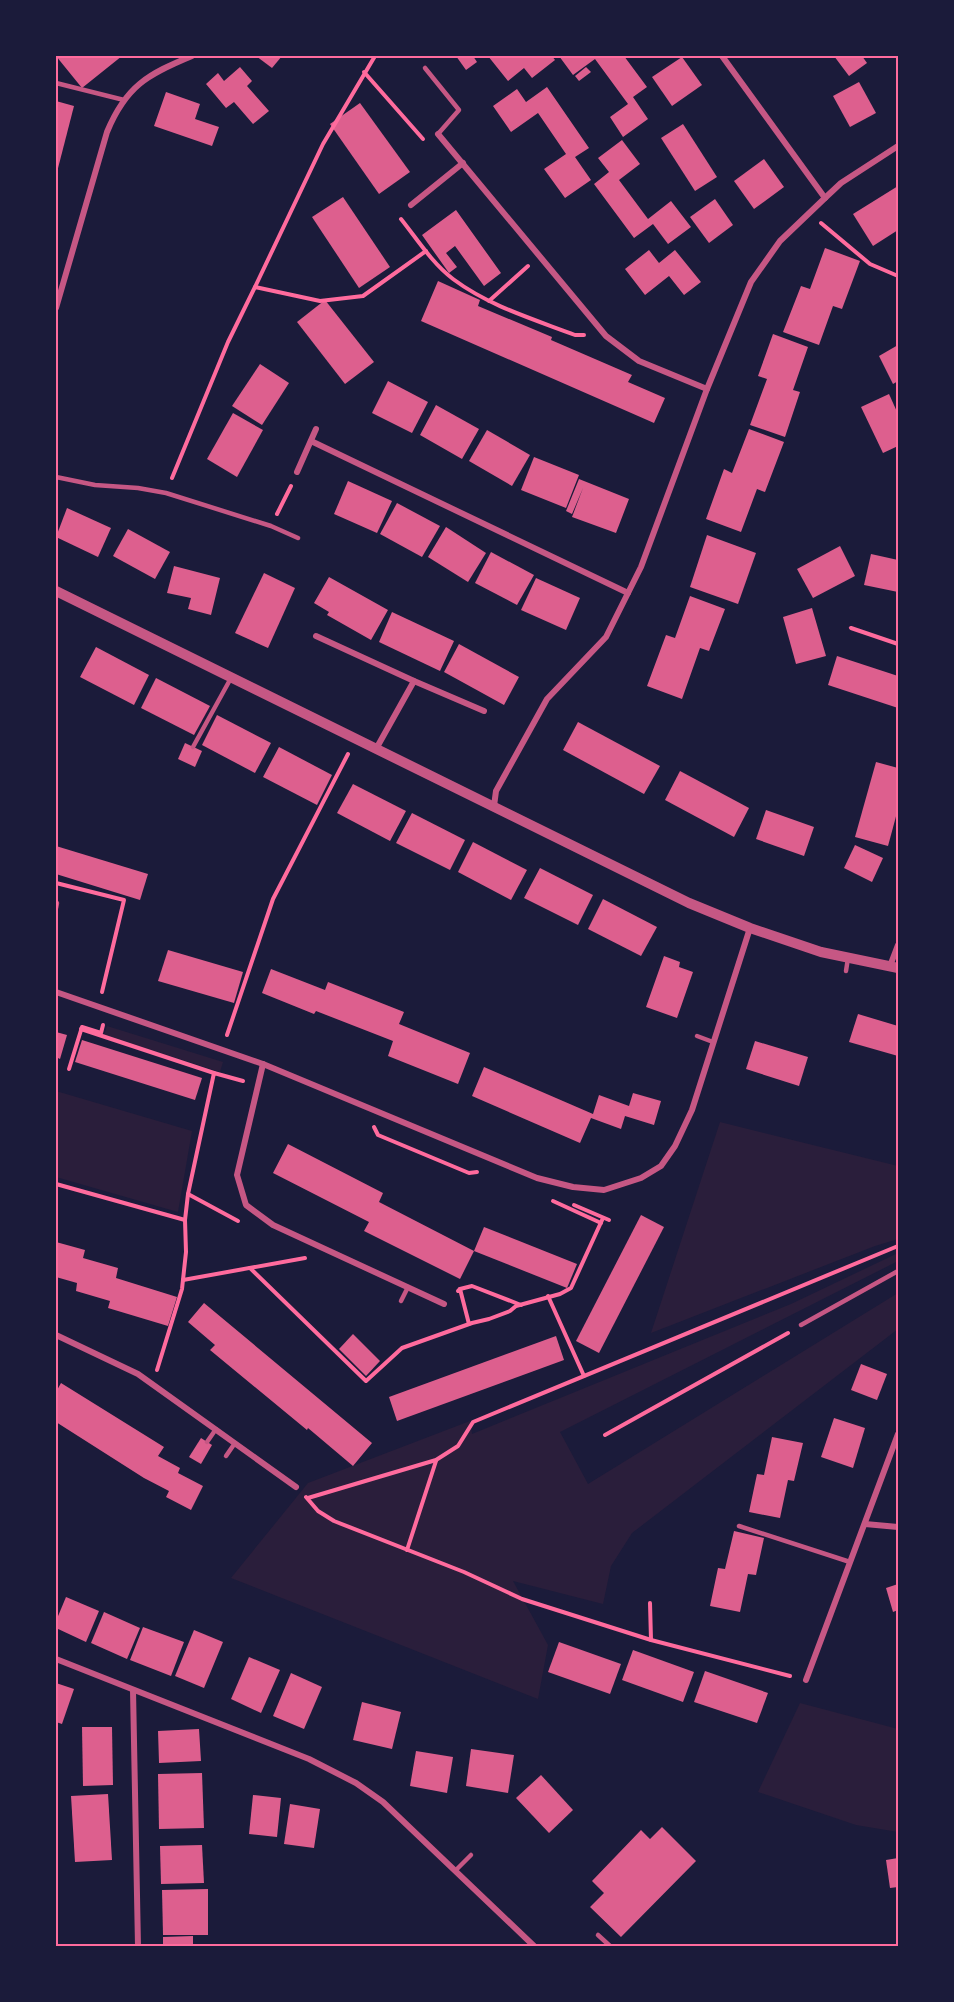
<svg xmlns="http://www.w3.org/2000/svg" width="954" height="2002" viewBox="0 0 954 2002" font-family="Manrope,sans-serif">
<rect width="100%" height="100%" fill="#1b1b3a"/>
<g fill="#2a1e3b">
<polygon points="107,1026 223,1062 220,1072 104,1035"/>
<polygon points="56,1091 192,1131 178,1212 56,1177"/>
<polygon points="720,1122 898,1166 898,1239 875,1246 651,1333"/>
<polygon points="898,1253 898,1261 560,1432 588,1484 898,1293 898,1329 632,1533 611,1566 603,1604 513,1581 548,1645 538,1699 231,1578 308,1483 470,1421 472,1434 791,1304"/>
<polygon points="800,1703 898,1729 898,1832 856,1825 758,1792"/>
</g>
<g fill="#dd5f8e">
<polygon points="56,56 122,56 82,88"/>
<polygon points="256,56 282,56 272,68"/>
<polygon points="456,56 473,56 477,62 466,70"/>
<polygon points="488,56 552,56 555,60 532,78 524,68 508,81"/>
<polygon points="559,56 624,56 647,87 633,97 648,119 623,137 610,117 628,104 595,59 573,75"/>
<polygon points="834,56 862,56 867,63 849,76"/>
<polygon points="682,57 702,85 672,106 652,77"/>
<polygon points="240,67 252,81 247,86 269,111 253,124 234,102 226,108 206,84 218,73 224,81"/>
<polygon points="586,67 591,72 579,81 575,76"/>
<polygon points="859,82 876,113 850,127 833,96"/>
<polygon points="547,87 589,148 575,157 591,180 565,198 544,169 566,154 538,113 511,132 493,106 517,89 526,102"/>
<polygon points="166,92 200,104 195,119 219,127 212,146 154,126"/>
<polygon points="56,101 74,106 56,176"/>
<polygon points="360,103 410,172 379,194 330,124"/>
<polygon points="683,124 717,177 695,191 661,138"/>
<polygon points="622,140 640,164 619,180 648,219 671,201 691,227 668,244 653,224 634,238 594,184 609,172 598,158"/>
<polygon points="764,159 784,187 754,209 734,181"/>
<polygon points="898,186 898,230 873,246 853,214"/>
<polygon points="343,197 390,267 359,288 312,217"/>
<polygon points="715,199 733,225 709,243 690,217"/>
<polygon points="456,210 501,273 484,286 455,246 446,253 457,267 449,273 422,235"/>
<polygon points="825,248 860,261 842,309 833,306 819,345 783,332 801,286 810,289"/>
<polygon points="649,250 659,263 675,250 701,282 684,295 669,276 645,295 625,269"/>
<polygon points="438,281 480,300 478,306 552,337 551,340 632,375 628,382 665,398 654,423 421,321"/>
<polygon points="325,300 374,362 345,384 297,322"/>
<polygon points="773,334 808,347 793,390 800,392 785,437 750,425 767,379 758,376"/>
<polygon points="898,345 898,381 893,384 879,356"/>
<polygon points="260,364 289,383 262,425 232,406"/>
<polygon points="388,381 428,402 412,433 372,413"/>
<polygon points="889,394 898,414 898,446 883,453 861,407"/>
<polygon points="436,405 479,429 462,459 420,435"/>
<polygon points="233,413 263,430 237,477 207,459"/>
<polygon points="749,429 784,442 765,492 757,489 741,532 706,519 724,469 732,473"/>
<polygon points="487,430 530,455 512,486 469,461"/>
<polygon points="534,457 579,475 566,508 521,490"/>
<polygon points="579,479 629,499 616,533 572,517 583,488 572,514 566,511"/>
<polygon points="348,481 392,501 377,533 334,514"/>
<polygon points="397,503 440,526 422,557 380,534"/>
<polygon points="67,508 111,528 98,557 56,537"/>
<polygon points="446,527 486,553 468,582 428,557"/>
<polygon points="128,529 170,552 155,579 113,556"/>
<polygon points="707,535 756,553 738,604 690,587"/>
<polygon points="840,546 855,576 813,598 797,569"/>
<polygon points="491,552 534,575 517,605 475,583"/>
<polygon points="871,554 898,560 898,592 864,585"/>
<polygon points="174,566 220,578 211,615 188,609 191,598 167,593"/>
<polygon points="264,573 295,588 268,648 235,633"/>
<polygon points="329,577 388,610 371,640 327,615 329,612 314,603"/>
<polygon points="536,578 580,598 566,630 521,610"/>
<polygon points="690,596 725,609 709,651 700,648 682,699 647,686 666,635 675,638"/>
<polygon points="812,608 826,656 796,664 783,617"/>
<polygon points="392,612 454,641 440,671 379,642"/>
<polygon points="459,644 519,677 504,705 444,672"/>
<polygon points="96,647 149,675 134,705 80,677"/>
<polygon points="837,656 898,676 898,708 828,685"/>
<polygon points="156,678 210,706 194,735 141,708"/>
<polygon points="217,715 271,743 255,773 202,745"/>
<polygon points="578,722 660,766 644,794 563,750"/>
<polygon points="185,743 202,751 195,767 178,759"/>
<polygon points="279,747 332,775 317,805 263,777"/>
<polygon points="876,762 898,768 898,809 888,846 855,837"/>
<polygon points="680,771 749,808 734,837 665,800"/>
<polygon points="353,784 406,811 390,841 337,813"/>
<polygon points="766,810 814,827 804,856 756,839"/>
<polygon points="412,813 465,840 450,870 396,843"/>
<polygon points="473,842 527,870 511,900 458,872"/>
<polygon points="855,845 883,858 872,882 844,868"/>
<polygon points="56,846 148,874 140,900 56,874"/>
<polygon points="540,868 593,895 578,925 524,898"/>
<polygon points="603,899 657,927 641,956 588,929"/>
<polygon points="168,950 243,972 234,1003 158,981"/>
<polygon points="664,956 680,962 679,967 693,972 677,1018 646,1007"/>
<polygon points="271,969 325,990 328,982 404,1012 399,1024 470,1053 458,1084 388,1056 393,1041 316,1011 314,1014 262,993"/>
<polygon points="858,1014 898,1026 898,1056 849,1042"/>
<polygon points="56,1032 67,1035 60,1059 56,1057"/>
<polygon points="82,1040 202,1078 195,1100 75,1062"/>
<polygon points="755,1041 808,1057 799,1086 746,1069"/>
<polygon points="484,1067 593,1114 599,1095 629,1106 633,1093 661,1101 654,1125 625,1116 621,1129 591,1118 580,1143 472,1096"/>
<polygon points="288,1144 383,1193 379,1202 474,1251 460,1279 364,1231 369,1222 273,1173"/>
<polygon points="641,1215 664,1227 599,1353 576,1341"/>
<polygon points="484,1227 577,1264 567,1288 474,1251"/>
<polygon points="56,1242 85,1250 83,1258 118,1268 116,1278 177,1297 168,1326 108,1308 110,1301 76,1291 77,1283 56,1277"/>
<polygon points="204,1303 372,1443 353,1466 308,1428 307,1430 210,1350 215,1345 188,1322"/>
<polygon points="353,1334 380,1361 366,1376 339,1349"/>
<polygon points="556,1336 564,1360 397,1421 389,1397"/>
<polygon points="861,1364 887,1374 877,1400 851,1390"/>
<polygon points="61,1383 164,1447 158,1456 180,1468 178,1473 203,1486 191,1510 166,1497 169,1491 144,1478 56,1422 56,1392"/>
<polygon points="834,1418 865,1428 853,1468 821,1457"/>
<polygon points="772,1437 803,1443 794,1481 788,1480 780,1518 749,1512 757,1474 764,1475"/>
<polygon points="201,1438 212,1445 201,1464 189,1457"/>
<polygon points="734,1531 764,1538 756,1575 748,1574 740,1612 710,1606 718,1568 725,1569"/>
<polygon points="898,1584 898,1610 893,1612 886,1588"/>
<polygon points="66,1597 99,1611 86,1642 56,1628 56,1621"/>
<polygon points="104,1612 140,1628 127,1659 91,1643"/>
<polygon points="143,1627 184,1642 171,1676 130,1660"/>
<polygon points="194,1630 223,1642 204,1688 175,1676"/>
<polygon points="559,1642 621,1664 610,1694 548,1672"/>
<polygon points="633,1650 694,1672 683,1702 622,1680"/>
<polygon points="249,1657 280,1670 261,1713 231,1699"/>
<polygon points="705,1671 768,1693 757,1723 694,1702"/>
<polygon points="291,1673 322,1687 304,1729 273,1716"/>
<polygon points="56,1683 74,1689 62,1724 56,1722"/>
<polygon points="362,1702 401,1712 392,1749 353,1740"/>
<polygon points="82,1727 112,1727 113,1785 83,1786"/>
<polygon points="199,1729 201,1761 159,1763 158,1731"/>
<polygon points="471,1749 514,1755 508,1793 466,1786"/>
<polygon points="416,1751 453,1757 447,1793 410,1786"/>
<polygon points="202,1773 204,1828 159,1829 158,1774"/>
<polygon points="541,1775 573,1810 549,1833 516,1798"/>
<polygon points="108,1794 112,1860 75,1862 71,1796"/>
<polygon points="253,1795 281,1798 277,1837 249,1834"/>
<polygon points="290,1804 320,1809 314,1848 284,1844"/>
<polygon points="662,1827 696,1861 621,1937 590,1907 604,1893 592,1881 641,1830 650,1839"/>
<polygon points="202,1845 204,1883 161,1884 160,1846"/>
<polygon points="898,1858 898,1887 890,1888 886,1860"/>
<polygon points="208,1889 208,1935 163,1935 162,1890"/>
<polygon points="193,1936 193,1946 163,1946 163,1937"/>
</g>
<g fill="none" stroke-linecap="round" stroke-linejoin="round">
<g stroke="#ff6b9d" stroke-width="4">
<polyline points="364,72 423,139"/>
<path d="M401,219C417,239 432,263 453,279C489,306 533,319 575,335H584"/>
<polyline points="821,223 870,264 898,276"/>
<polyline points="255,287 323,144 375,56"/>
<polyline points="489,301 528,266"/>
<polyline points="172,478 228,342 255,287 320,301 363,296 426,251"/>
<polyline points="277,514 291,486"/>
<polyline points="851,628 898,644"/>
<polyline points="56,883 124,900 102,992"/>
<polyline points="81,1029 214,1073"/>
<polyline points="227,1035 273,899 348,754"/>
<polyline points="69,1069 82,1027 101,1033 103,1025"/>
<polyline points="374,1127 378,1135 469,1173 477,1172"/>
<polyline points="56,1184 185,1220"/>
<polyline points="188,1194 238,1221"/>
<polyline points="553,1201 601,1223"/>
<polyline points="574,1205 609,1220"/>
<polyline points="250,1268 366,1381 402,1348 472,1323 489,1319 510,1311 516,1306 560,1294 571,1288 603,1218"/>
<polyline points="183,1280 305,1258"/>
<polyline points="460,1289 472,1286 521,1305"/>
<polyline points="458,1291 460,1289 469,1324"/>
<polyline points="548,1296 584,1376"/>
<polyline points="157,1370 182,1289 186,1252 185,1220 188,1194 214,1073 243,1081"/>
<polyline points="605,1435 788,1333"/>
<polyline points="306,1497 318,1511 334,1521 464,1572 522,1599 651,1640 790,1676"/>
<polyline points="308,1498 436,1460 458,1446 473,1422 898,1246"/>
<polyline points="407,1550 436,1461"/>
<polyline points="650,1603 651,1640"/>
</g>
<g stroke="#c65784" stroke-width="4.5">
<polyline points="425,68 459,110 438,134"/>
<polyline points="56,83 124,100"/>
<polyline points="56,477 95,485 138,488 166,493 271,526 298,538"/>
<polyline points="193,747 231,678"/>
<polyline points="56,908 57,903"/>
<polyline points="846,971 848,958"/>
<polyline points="697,1036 713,1042"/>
<polyline points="401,1301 408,1287"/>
<polyline points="801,1325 898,1271"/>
<polyline points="207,1442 216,1429"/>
<polyline points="226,1456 235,1443"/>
<polyline points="739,1526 850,1562"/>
<polyline points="455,1871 471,1855"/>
<polyline points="598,1935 610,1946"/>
</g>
<g stroke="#c65784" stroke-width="6">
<polyline points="722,56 825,198"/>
<polyline points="438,134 606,336 639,361 707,389"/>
<polyline points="411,205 463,163"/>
<path d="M56,308L107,132C126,86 148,74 192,56"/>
<polyline points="311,441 628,593"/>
<polyline points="297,472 316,429"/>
<polyline points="316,636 414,681 484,711"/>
<polyline points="376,749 414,681"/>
<polyline points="494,806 496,791 547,699 606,637 641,567 707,389 751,282 780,241 825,198 841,183 898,146"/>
<polyline points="890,966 898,945"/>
<polyline points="56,992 263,1064 537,1178 573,1187 604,1190 641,1178 661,1166 675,1146 692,1110 750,928"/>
<polyline points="263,1064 237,1175 246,1205 273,1225 444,1304"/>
<polyline points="56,1335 138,1374 296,1487"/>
<polyline points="865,1524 898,1527"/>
<polyline points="56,1659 309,1759 356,1783 383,1802 534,1946"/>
<polyline points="806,1680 898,1434"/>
<polyline points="133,1690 138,1946"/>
</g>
<polyline stroke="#c65784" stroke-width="10" points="56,591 689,903 750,928 821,952 898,968"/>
</g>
<rect width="954" height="2002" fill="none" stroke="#1b1b3a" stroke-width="114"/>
<rect x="57" y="57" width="840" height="1888" fill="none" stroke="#ff6b9d" stroke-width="2"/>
</svg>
